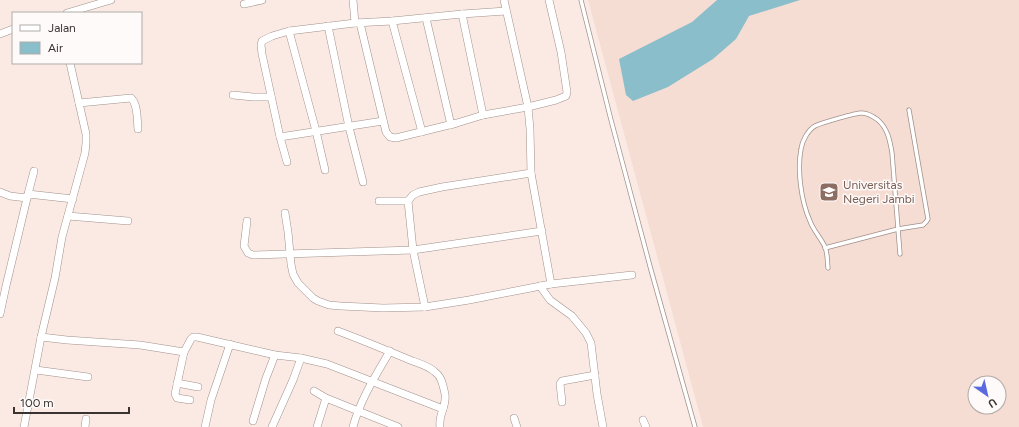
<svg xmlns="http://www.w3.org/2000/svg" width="1019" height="427" viewBox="0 0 1019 427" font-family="Figtree,sans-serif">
<rect width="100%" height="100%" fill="#fbeae4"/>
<path fill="#f6ddd4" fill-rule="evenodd" d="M588,0H1019V427H703ZM975,383H999V407H975Z"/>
<polygon fill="#8abeca" points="717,0 800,0 749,16 736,39 713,59 668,87 633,101 626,95 619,59 692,22"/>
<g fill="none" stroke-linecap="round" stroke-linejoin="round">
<defs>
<g id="service">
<polyline points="581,0 611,120 651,270 695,427"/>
<polyline points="825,248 898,229 923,225 926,222 928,219 909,110"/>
<path d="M828,268C827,261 828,254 825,247C821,238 813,230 810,221C801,201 797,170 801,149C802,141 808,130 815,126C821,123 855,113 862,113C867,113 874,117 878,120C888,129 890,141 892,153L900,254"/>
</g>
<g id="minor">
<polyline points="353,0 355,23"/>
<polyline points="504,0 528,107 530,129 531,173 551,284"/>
<polyline points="244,4 262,0"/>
<polyline points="67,13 111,0"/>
<polyline points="462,14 483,115"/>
<polyline points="426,18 451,125"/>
<polyline points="392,21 422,132"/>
<polyline points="360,23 386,132 390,137 396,138 457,123 483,115 528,107 556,100 566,96 567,92 561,52 549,0"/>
<polyline points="328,26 349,127 363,182"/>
<polyline points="289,31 316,131 325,170"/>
<polyline points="0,34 13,29"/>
<polyline points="233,95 253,97 271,97"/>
<path d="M79,103L131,98C138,104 137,120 138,129"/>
<polyline points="280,137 383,121"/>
<polyline points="287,162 280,137 262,54 261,45 262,41 272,36 289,31 355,23 392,21 462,14 506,11"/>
<polyline points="0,192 10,196 27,198"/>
<polyline points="28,194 34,171"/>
<polyline points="379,201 408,201"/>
<polyline points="285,213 288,232 291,264 293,274 298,283 313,298 318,301 329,305 341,306 383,308 425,307 469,300 551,284 632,275"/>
<polyline points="68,216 128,221"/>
<polyline points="247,221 244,246 248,253 253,255 413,250 408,201 413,195 419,192 442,187 531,173"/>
<polyline points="540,286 550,300 572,316 586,333 591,343 597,394 603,427"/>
<polyline points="425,307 413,250 542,231"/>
<polyline points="0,314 6,286 28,194 73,199"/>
<path d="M338,331C362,340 386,350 410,360C418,363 429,366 435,372C442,377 443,386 445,394C447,407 438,414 440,427"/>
<polyline points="41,337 67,340 140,345 184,352 191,339 193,337 197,337 275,355 301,358 327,364 443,409"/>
<polyline points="184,352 175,394 177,398 190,400"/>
<polyline points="36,370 88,377"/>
<polyline points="177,383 198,387"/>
<polyline points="314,391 326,398 398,427"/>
<polyline points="562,402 560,384 562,381 595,375"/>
<polyline points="514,418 517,427"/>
<polyline points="643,420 646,427"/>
<polyline points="253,421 266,378 275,355"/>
<polyline points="24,427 41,337 55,278 62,237 85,153 86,143 86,134 70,63"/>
<polyline points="85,427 86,419"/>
<polyline points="205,427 211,400 230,344"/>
<polyline points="272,427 293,380 301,358"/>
<polyline points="317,427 326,398"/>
<path d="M353,427C360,400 376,375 390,351"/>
</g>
</defs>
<use href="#service" stroke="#a0918b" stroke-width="5"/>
<use href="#minor" stroke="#a0918b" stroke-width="8"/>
<use href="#service" stroke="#fff" stroke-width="3.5"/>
<use href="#minor" stroke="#fff" stroke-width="7"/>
</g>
<defs>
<symbol id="university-square" viewBox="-11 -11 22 22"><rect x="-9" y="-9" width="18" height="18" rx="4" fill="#8d6e63" stroke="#fefaf9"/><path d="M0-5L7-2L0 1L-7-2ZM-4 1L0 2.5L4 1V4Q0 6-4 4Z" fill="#fff"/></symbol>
</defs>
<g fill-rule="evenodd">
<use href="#university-square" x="818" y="181" width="22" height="22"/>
</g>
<g text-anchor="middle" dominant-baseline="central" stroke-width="3" stroke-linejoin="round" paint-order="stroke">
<g font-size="12" fill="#785e54" stroke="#fefaf9" text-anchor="start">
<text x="843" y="185">Universitas<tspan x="843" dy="14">Negeri Jambi</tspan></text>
</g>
</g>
<rect x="12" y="12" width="130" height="52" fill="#fefaf9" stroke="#b0aba9"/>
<rect x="20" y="25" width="20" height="6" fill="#ffffff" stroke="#b0aba9"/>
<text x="48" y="32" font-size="12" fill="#3a3431">Jalan</text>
<rect x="20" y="42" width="20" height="12" fill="#8abeca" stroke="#b0aba9"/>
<text x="48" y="52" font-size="12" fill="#3a3431">Air</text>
<g transform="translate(987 395) rotate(146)"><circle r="19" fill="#fefaf9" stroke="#b0aba9"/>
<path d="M0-3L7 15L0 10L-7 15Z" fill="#5a69e0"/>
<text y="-6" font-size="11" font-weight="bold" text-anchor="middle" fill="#3a3431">U</text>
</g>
<path d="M14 407v6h115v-6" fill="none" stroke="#3a3431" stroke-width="2"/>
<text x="20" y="407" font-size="12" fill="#3a3431" stroke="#fefaf9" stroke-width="3" paint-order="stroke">100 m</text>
</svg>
